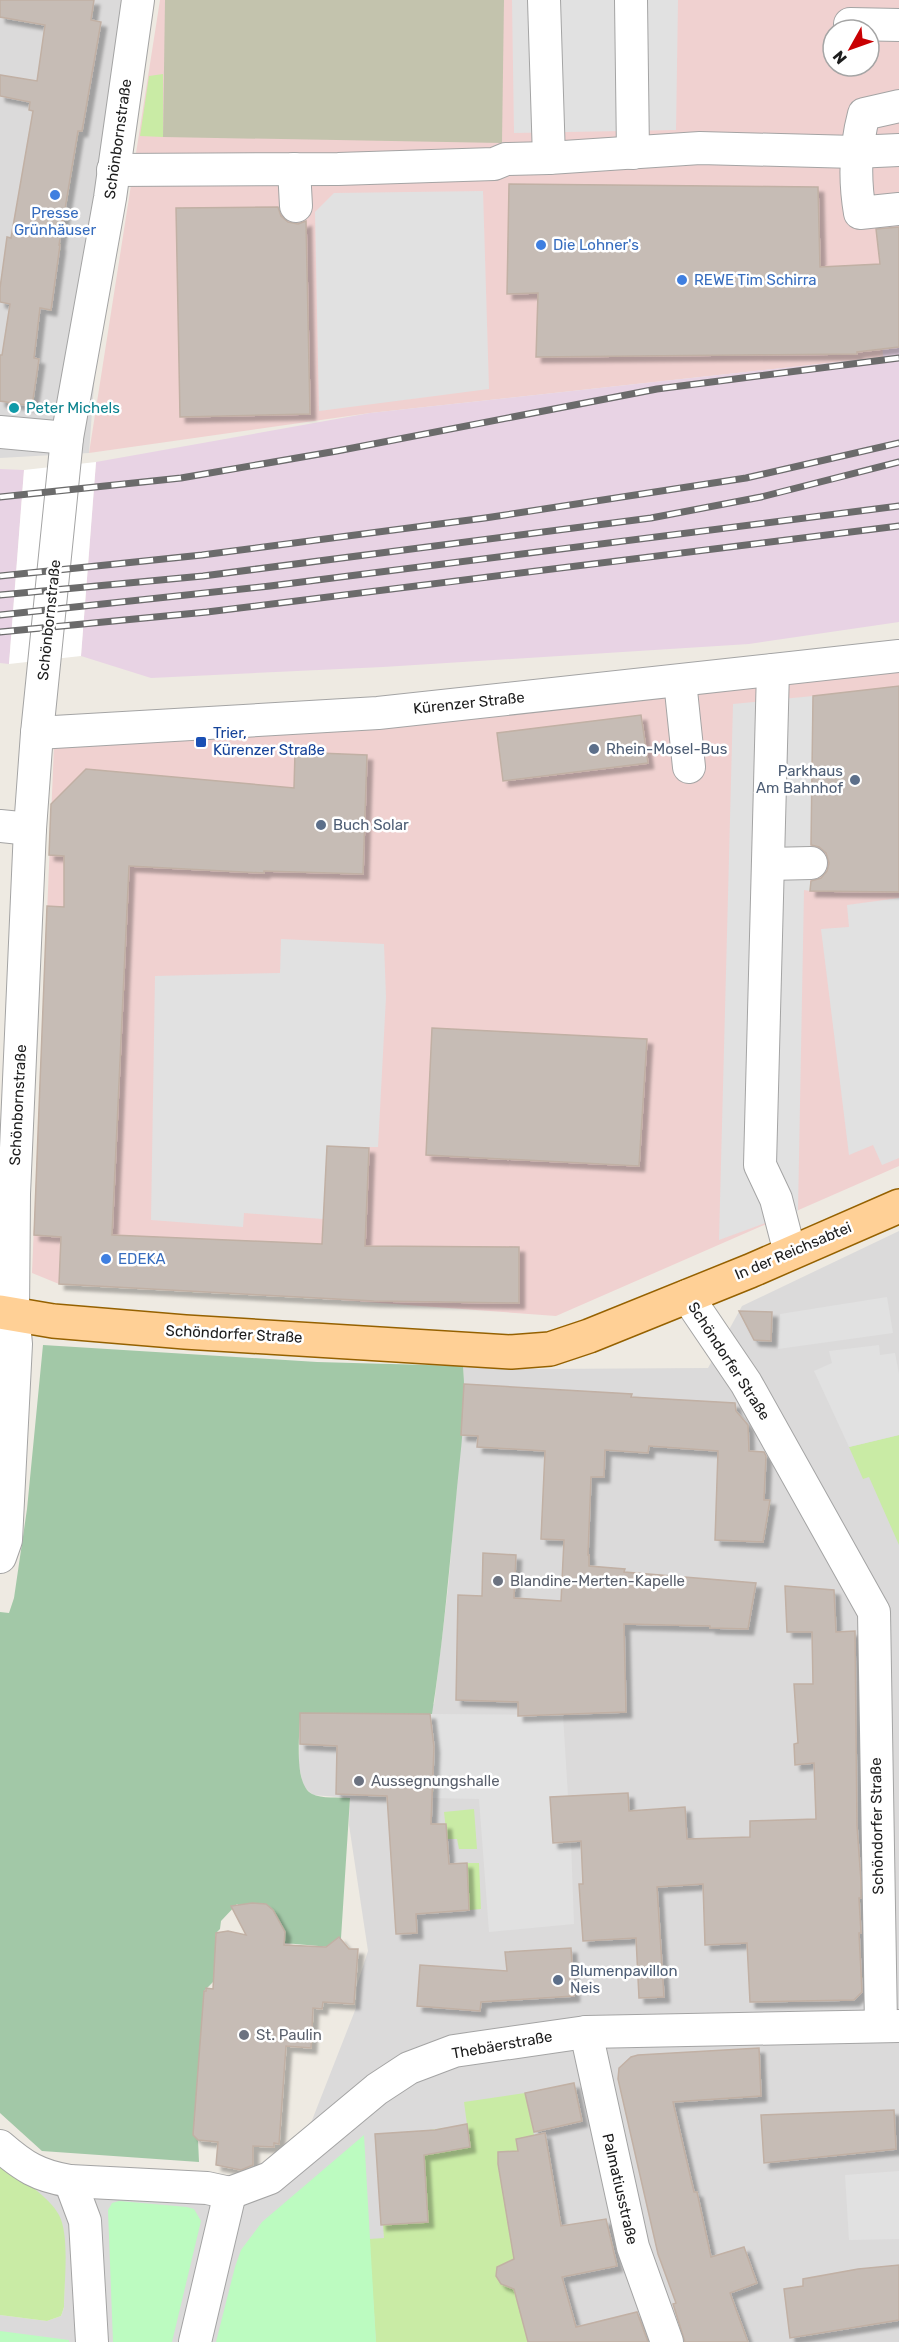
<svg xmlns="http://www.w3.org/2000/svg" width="899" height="2342" viewBox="0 0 899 2342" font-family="Rubik,sans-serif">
<defs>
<filter id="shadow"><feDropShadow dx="5.5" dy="5.5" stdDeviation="1.5" flood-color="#0004"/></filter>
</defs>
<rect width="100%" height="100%" fill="#eeeae2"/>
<g fill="#dbdada">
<polygon points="0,0 129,0 111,153 89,453 0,458"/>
<polygon points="899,1231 899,2342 0,2342 0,2315 47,2321 61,2316 64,2307 65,2244 0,2163 207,2188 298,2156 356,2008 357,1985 368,1951 349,1825 350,1798 313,1795 303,1786 299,1765 300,1713 434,1704 448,1588 461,1435 464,1384 463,1366 535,1369 708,1368 742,1306"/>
</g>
<g fill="#f0d1d0" fill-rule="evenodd">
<path d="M160,0H899V320L882,323L883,357L370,413L89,453ZM833,30H869V66H833Z"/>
<polygon points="899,660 899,1166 556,1316 217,1291 59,1284 32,1273 54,746"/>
</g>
<g fill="#e8d3e4">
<polygon points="899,320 899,622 749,644 383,667 151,678 81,656 96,462 370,413 883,357 882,322"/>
<polygon points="0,469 24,470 9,664 0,663"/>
</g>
<polygon fill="#c3c3ad" points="165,0 504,0 502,143 163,137"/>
<g fill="#c9eba5">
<polygon points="163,74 163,137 140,136 149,76"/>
<polygon points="899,1435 899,1545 869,1477 863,1479 849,1447"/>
<polygon points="474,1809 477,1849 459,1849 457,1839 447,1839 444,1812"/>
<polygon points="467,1863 479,1863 481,1909 469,1910"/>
<polygon points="525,2093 534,2135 516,2139 518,2151 498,2153 498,2164 515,2262 496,2276 501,2284 513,2284 528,2342 376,2342 369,2239 384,2238 383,2225 428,2222 422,2131 444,2128 448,2151 470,2147 464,2102"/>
<path d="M0,2163C17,2176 49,2196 59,2215C70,2236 64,2283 64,2307L61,2316L47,2321L0,2315Z"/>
</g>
<path fill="#a2c8a7" d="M43,1345L317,1362L463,1366C467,1410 460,1455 456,1499C449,1571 443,1643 432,1714L300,1713C300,1733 293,1784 312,1794C321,1799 340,1797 350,1798L341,1938L332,1942L330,1947L284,1943L237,1904L221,1921L220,1929L216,1933L215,1939H217L216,1957H214V1981L204,1991L196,2137L198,2140L199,2162L42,2151L0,2113V1612L9,1613L14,1598L27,1509Z"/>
<g fill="#bcfbc0">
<polygon points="364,2135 376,2342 216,2342 235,2267 241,2250 262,2222"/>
<polygon points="119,2201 187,2207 194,2209 201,2221 172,2342 113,2342 108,2210 112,2203"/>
<polygon points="0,2331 69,2340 69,2342 0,2342"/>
</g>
<g fill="#e1e1e1">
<polygon points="512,0 678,0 676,130 514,133"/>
<polygon points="483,191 489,389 319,411 315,212 334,193"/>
<polygon points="813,696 810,891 804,890 798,1211 719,1240 733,704"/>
<polygon points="899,898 899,1158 882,1165 873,1145 849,1155 821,929 849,927 847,905"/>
<polygon points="281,939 384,944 386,997 378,1147 327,1147 323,1219 244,1213 243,1227 151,1220 155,976 280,973"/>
<polygon points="887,1297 893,1333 778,1349 780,1314"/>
<polygon points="879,1345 880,1355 895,1353 899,1374 899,1435 849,1447 814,1371 832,1363 829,1351"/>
<polygon points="430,1714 563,1715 568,1796 550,1798 553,1843 571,1842 574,1924 489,1932 479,1799 432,1798 433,1744"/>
<polygon points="899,2171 899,2239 849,2240 845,2175"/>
</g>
<polygon fill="#fff" points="96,462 81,656 9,664 24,470"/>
<g fill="#c6bcb5" stroke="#c1b0a4" stroke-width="1.5" filter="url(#shadow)">
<polygon points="0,0 94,0 91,20 101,22 82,131 78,131 59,245 60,245 51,310 40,308 34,358 39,359 32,406 0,401 0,355 2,355 10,304 0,302 0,288 7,237 11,238 33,111 29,110 30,102 0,96 0,75 37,81 45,25 0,17"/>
<polygon points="509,184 818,187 820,267 880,264 876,229 899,227 899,347 857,352 857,354 536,357 538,293 507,294"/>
<polygon points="278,207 281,216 288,222 298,224 306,221 310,414 180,417 176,208"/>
<polygon points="899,686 899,892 810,891 811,881 821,878 827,871 829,863 826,853 819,847 811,845 813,696"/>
<polygon points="641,715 648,763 503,781 497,733"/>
<polygon points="295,752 367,755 363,874 264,871 264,873 129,866 112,1235 322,1244 327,1146 369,1148 365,1246 519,1247 519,1303 374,1301 59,1284 61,1237 34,1235 47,906 64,907 64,856 49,855 51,804 86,769 294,788"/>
<polygon points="432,1028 647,1039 639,1166 426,1155"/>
<polygon points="739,1311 772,1312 771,1341 754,1340"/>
<polygon points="464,1384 632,1394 631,1397 735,1403 736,1411 748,1425 749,1451 764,1452 766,1456 764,1500 770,1500 763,1542 715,1540 718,1451 649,1446 648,1453 605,1450 604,1477 591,1477 588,1555 589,1555 589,1566 625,1569 624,1572 756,1583 748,1629 710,1628 710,1626 624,1624 626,1712 518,1716 518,1702 456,1700 458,1595 482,1596 483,1553 516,1555 514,1598 561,1601 564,1540 541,1539 545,1451 477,1447 478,1436 461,1435"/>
<polygon points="785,1586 834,1590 836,1632 855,1631 857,1826 861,1881 861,1898 859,1898 861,1933 859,1933 862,1992 854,2000 750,2002 747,1943 705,1945 703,1884 657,1887 664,1997 639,1998 636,1938 583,1941 579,1884 583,1884 581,1841 553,1843 550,1797 628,1793 629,1811 685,1807 687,1839 750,1837 750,1821 816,1819 814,1763 795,1765 794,1744 798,1743 794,1684 813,1684 812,1632 787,1632"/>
<polygon points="300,1713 430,1714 434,1747 431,1824 446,1824 449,1864 467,1863 469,1910 416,1914 417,1933 396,1934 387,1796 336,1794 337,1746 300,1744"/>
<polygon points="252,1903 266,1904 273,1910 285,1932 284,1945 326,1947 339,1937 349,1949 358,1949 354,2004 323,2002 322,2009 313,2008 311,2048 286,2046 279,2144 274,2143 274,2147 253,2146 253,2165 241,2170 216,2165 218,2142 198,2140 193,2135 204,1991 206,1991 206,1988 213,1989 216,1933 228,1931 246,1935 231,1906"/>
<polygon points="571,1948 574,1996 481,2002 480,2011 417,2006 420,1965 507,1971 505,1952"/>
<polygon points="759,2048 761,2096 673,2102 694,2192 697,2192 711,2257 744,2247 757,2283 730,2293 748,2342 685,2342 673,2304 676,2303 658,2254 618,2079 619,2068 631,2057 638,2055"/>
<polygon points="574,2083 582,2121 534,2132 525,2093"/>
<polygon points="894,2110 896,2149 764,2163 761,2115"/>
<polygon points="467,2124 470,2147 424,2155 428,2222 381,2225 375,2134 435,2130"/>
<polygon points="545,2133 561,2226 606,2219 617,2266 562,2277 576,2327 637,2312 648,2342 528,2342 514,2289 501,2284 496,2276 497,2267 514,2259 498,2164 498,2152 518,2151 516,2139"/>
<polygon points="899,2265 899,2320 790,2338 784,2289 803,2286 803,2279 858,2269"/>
</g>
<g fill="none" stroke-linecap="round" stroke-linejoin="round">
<defs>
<g id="minor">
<polyline points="544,0 549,158"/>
<polyline points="631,0 633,153"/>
<polyline points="850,24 899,25"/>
<path d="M899,106L864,114C855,148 854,178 860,213L899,209"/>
<polyline points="294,169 296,206"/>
<polyline points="113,170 338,169 494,164 506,159 549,158 700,148 855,152 899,150"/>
<polyline points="0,432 67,438"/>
<polyline points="773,670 760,1165 776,1199 790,1253"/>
<polyline points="680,681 689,767"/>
<polyline points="37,733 378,713 899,656"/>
<polyline points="0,826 30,829"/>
<polyline points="768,864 811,863"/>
<polyline points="687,1296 746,1383 874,1612 881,2025"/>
<polyline points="0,1557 6,1540 16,1344 13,1313 14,1194 30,829 37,733 67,438 110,198 138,0"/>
<polyline points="586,2032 633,2247 667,2342"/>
<path d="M0,2146C23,2166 38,2176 70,2181L207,2188L230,2193"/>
<polyline points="70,2181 85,2221 92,2342"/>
<polyline points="230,2193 270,2178 377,2089 409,2068 454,2051 586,2032 899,2026"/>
<polyline points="195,2342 230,2193"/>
</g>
<polyline id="major" points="0,1312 53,1321 185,1332 511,1352 550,1349 589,1336 750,1271 899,1206"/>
</defs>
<use href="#minor" stroke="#a4a4a4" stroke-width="34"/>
<use href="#major" stroke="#956100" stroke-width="36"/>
<use href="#minor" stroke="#fff" stroke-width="32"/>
<use href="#major" stroke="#ffd096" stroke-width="33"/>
<defs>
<g id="rail">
<polyline points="0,497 181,478 337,451 657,389 899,358"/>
<polyline points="0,576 202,555 485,518 746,478 899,443"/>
<polyline points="0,595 203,576 651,518 761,497 899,462"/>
<polyline points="0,615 270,586 899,506"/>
<polyline points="0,632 207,612 899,526"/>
</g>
</defs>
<use href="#rail" stroke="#6b6b6b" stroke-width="7"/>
<use href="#rail" stroke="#fff" stroke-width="4.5" stroke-dasharray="14" stroke-linecap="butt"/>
</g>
<g fill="#3f7fe0" stroke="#fff" stroke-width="2">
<circle cx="55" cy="195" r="6"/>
<circle cx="541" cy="245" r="6"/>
<circle cx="682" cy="280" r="6"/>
<circle cx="106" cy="1259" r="6"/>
</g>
<circle fill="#0f9aa8" stroke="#fff" stroke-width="2" cx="14" cy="408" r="6"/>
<rect fill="#1a4fb4" stroke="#fff" stroke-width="2" x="195" y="736" width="12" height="12" rx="3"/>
<g fill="#5c6f8a" stroke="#fff" stroke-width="2">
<circle cx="594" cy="749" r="6"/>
<circle cx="855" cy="780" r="6"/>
<circle cx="321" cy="825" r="6"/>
<circle cx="558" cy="1980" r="6"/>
</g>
<g fill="#6b7280" stroke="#fff" stroke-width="2">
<circle cx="498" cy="1581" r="6"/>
<circle cx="359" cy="1781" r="6"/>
<circle cx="244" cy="2035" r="6"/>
</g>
<g text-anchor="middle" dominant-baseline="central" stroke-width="5" stroke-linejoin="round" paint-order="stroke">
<g font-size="15" fill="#1d1d1d" stroke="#fff">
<text transform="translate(118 139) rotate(-82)">Schönbornstraße</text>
<text transform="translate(49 620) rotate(-84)">Schönbornstraße</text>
<text transform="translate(469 703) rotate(-6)">Kürenzer Straße</text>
<text transform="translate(18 1105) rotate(-87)">Schönbornstraße</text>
<text transform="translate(793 1251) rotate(-23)">In der Reichsabtei</text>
<text transform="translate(234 1334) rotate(3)">Schöndorfer Straße</text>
<text transform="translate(729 1361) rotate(57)">Schöndorfer Straße</text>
<text transform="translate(877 1826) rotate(-91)">Schöndorfer Straße</text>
<text transform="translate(502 2045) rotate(-10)">Thebäerstraße</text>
<text transform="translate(620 2189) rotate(77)">Palmatiusstraße</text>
</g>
<g font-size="15" fill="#366cbe" stroke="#fff" text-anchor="start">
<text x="55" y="213" text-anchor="middle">Presse<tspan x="55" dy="17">Grünhäuser</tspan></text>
<text x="553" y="245">Die Lohner's</text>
<text x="694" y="280">REWE Tim Schirra</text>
<text x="118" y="1259">EDEKA</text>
</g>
<g font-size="15" fill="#0d838f" stroke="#fff" text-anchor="start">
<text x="26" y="408">Peter Michels</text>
</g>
<g font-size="15" fill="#164399" stroke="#fff" text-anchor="start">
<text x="213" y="733">Trier,<tspan x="213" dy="17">Kürenzer Straße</tspan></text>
</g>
<g font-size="15" fill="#4e5e75" stroke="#fff" text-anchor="start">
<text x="606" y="749">Rhein-Mosel-Bus</text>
<text x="843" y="771" text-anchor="end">Parkhaus<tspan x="843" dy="17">Am Bahnhof</tspan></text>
<text x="333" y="825">Buch Solar</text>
<text x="570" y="1971">Blumenpavillon<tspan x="570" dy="17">Neis</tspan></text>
</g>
<g font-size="15" fill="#5b616d" stroke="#fff" text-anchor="start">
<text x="510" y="1581">Blandine-Merten-Kapelle</text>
<text x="371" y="1781">Aussegnungshalle</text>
<text x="256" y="2035">St. Paulin</text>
</g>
</g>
<g transform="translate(851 48) rotate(230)"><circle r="28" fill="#ffffff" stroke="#a5a5a5" stroke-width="1.5"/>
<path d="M0-4.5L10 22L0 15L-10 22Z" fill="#c90003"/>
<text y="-9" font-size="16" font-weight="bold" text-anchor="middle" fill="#1d1d1d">N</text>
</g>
</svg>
